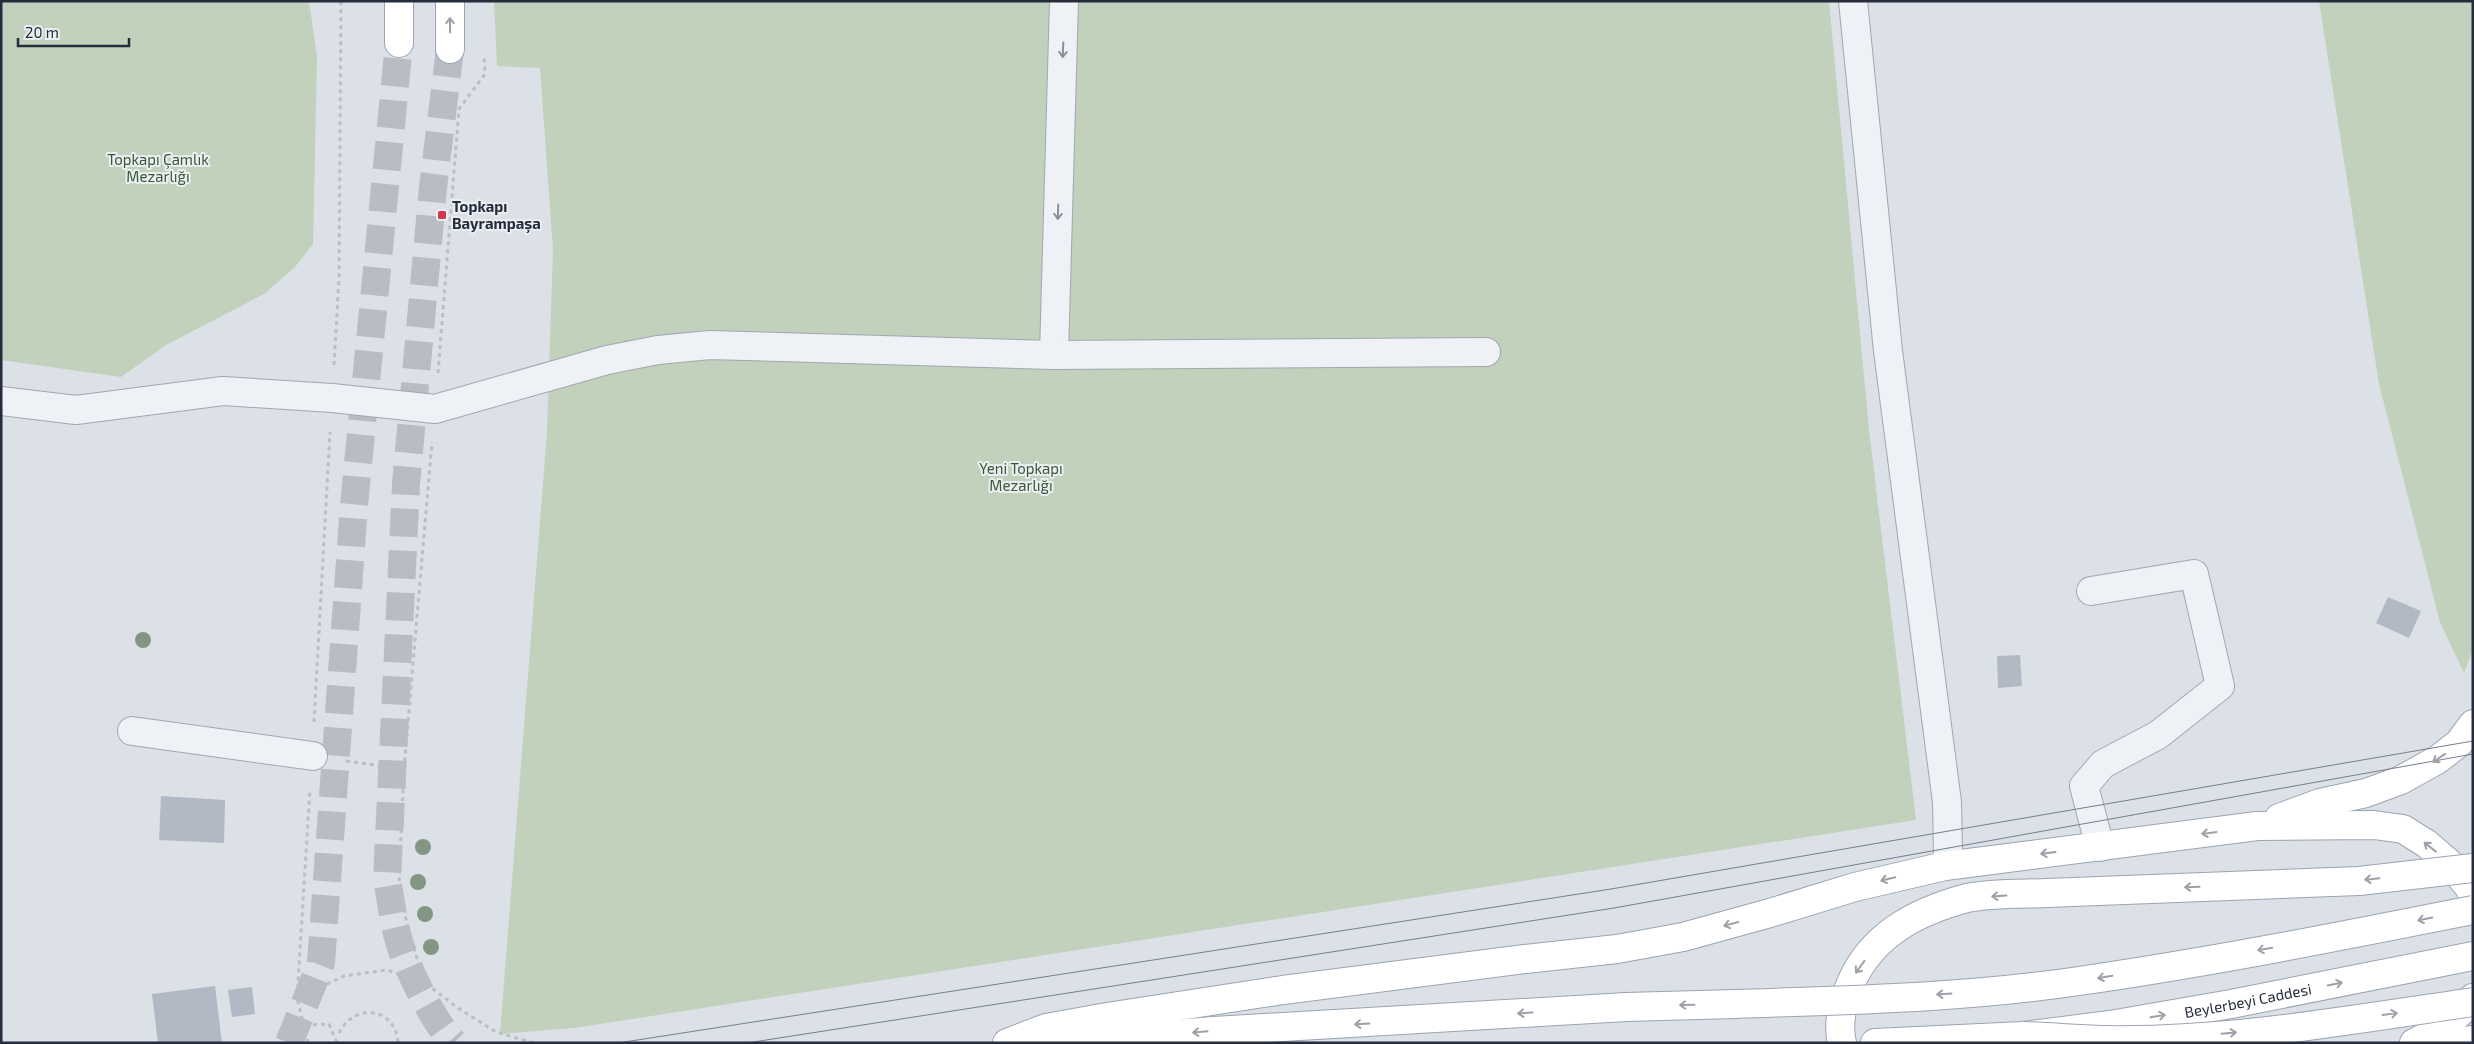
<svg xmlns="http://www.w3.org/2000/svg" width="2474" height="1044" viewBox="0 0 2474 1044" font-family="'Exo 2',sans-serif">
<rect width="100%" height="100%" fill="#dce0e7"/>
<g fill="#c1d1bc">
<polygon points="1,1 309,1 317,57 313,244 295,267 264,294 166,345 121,377 1,360"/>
<polygon points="494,1 1829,1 1869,430 1916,820 574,1028 500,1034 547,432 553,250 540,68 497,66"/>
<polygon points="2319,1 2473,1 2473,649 2464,673 2440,622 2379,384"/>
</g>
<g fill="#b3b9c4">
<polygon points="2388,597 2421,611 2409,638 2376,623"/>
<polygon points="2020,655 2022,686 1998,688 1997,656"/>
<polygon points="161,796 225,800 224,843 159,840"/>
<polygon points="215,986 222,1043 158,1043 152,994"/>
<polygon points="252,987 255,1014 232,1017 228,990"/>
</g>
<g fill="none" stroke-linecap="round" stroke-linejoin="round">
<g stroke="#b7bcc5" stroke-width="28" stroke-dasharray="28 14" stroke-linecap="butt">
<path d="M450,49L433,187L406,484L387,880C391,900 393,921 399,941C407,969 434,1023 454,1043"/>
<polyline points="289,1043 321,963 354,505 399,43"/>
</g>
<defs>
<g id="minor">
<polyline points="1853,1 1888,351 1947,802 1948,853 1945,866"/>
<polyline points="1054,355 1064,1"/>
<polyline points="1,401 76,410 223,391 332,398 435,409 607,360 658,350 710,345 1054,355 1486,352"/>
<polyline points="2091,591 2194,574 2220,686 2158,735 2103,764 2084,786 2100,847"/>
<polyline points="132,731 313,756"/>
</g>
<g id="major">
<polyline points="399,43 399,1"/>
<polyline points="450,49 450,1"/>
<polyline points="2279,818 2320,803 2366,793 2401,780 2437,760 2459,743 2473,724"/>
<polyline points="1007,1043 1046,1028 1107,1017 1283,990 1525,959 1617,949 1683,937 1770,913 1855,887 1945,866 2257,826 2374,825 2403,829 2427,844 2450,864 2469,887 2473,896"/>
<polyline points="1060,1043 1214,1031 1626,1007 1736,1004"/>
<path d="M1842,1043C1837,1022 1843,1002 1851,983C1872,934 1918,911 1967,898C1991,893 2023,894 2047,893"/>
<path id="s1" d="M1875,1043L2023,1036L2110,1025L2231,1004L2473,956"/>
<path d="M2414,1043C2438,1031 2456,1020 2473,998"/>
<polyline points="2449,1043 2473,1040"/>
</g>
</defs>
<use href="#minor" stroke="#a1a7b1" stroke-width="30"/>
<use href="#major" stroke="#9ba4b3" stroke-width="30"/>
<g stroke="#babec5" stroke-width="3" stroke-dasharray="4 4" stroke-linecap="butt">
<polyline points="334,365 339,278 341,1"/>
<polyline points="438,373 459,109 485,74 484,56"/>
<polyline points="314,722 330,432"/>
<polyline points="346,761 404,769"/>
<polyline points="424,982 407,925 399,877 404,769 432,442"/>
<polyline points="298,998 344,976 387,970 424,982 458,1008 496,1032 534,1043"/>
<polyline points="305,1025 329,1024 337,1043"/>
<path d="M339,1033C354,1002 396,1007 398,1043"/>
<polyline points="308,1043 297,998 310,789"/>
</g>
<use href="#minor" stroke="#eef1f5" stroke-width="28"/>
<use href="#major" stroke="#fff" stroke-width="28"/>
<g stroke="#757e91" stroke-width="1">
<polyline points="618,1043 1611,889 2473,741"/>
<polyline points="747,1043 1614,908 2473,754"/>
</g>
<defs>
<g id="major-bridge">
<polyline points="2047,893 2359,881 2473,868"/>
<path d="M1736,1004C1850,1000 1965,998 2079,981C2211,962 2342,936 2473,910"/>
<path d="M2023,1036C2049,1037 2076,1039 2103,1040C2226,1042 2351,1020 2473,1002"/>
</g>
</defs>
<use href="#major-bridge" stroke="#9ba4b3" stroke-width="30" stroke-linecap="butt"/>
<use href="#major-bridge" stroke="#fff" stroke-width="28"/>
</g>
<g fill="#829683">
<circle cx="143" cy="640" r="8"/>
<circle cx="423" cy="847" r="8"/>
<circle cx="418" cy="882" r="8"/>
<circle cx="425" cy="914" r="8"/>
<circle cx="431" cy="947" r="8"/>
</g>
<defs><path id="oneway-shaft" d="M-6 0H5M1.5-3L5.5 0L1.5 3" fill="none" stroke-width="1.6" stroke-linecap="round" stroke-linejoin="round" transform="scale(1.25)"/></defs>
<g stroke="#9da0a8">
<use href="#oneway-shaft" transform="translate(450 25) rotate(-90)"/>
<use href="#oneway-shaft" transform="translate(2439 758) rotate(146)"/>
<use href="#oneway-shaft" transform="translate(2209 833) rotate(172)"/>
<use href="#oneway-shaft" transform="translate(2430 847) rotate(-142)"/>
<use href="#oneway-shaft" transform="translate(2048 853) rotate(173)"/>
<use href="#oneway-shaft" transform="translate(1888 879) rotate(167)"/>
<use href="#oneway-shaft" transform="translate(2372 879) rotate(174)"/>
<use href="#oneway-shaft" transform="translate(2192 887) rotate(178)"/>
<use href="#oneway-shaft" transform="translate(1999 896) rotate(176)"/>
<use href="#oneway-shaft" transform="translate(2425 919) rotate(169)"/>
<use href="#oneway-shaft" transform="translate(1731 924) rotate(165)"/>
<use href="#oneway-shaft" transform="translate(2265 949) rotate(170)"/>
<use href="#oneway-shaft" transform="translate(1860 967) rotate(126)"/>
<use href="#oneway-shaft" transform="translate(2105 977) rotate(171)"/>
<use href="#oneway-shaft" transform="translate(2335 984) rotate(-11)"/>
<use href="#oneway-shaft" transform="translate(1944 994) rotate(176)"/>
<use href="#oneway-shaft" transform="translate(1687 1005) rotate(179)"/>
<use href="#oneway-shaft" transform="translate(1525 1013) rotate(176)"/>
<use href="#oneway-shaft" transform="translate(2390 1014) rotate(-8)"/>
<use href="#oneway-shaft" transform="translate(2158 1016) rotate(-10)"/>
<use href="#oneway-shaft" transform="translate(1362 1024) rotate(177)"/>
<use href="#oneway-shaft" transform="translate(1200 1032) rotate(175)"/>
<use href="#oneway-shaft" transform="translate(2229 1033) rotate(-5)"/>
</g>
<g stroke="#8a8f99">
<use href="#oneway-shaft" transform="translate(1063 50) rotate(92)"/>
<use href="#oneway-shaft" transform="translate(1058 212) rotate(92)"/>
</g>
<rect fill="#d23a4c" stroke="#ebeff4" stroke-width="2" x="437" y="210" width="10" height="10" rx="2.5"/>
<g text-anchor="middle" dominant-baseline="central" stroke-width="4" stroke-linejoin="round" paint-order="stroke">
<g font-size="15" fill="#385932" stroke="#ebeff4">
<text x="158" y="159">Topkapı Çamlık<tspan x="158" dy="17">Mezarlığı</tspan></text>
<text x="1021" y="468">Yeni Topkapı<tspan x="1021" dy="17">Mezarlığı</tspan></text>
</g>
<g font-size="15" font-weight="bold" fill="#252d3d" stroke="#ebeff4" text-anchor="start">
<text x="452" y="206">Topkapı<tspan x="452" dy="17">Bayrampaşa</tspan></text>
</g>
<g font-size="15" fill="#252d3d" stroke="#ebeff4">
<text stroke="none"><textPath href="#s1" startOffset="376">Beylerbeyi Caddesi</textPath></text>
</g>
</g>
<rect width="2474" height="1044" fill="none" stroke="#252d3d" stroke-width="5"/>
<path d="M18 38v8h111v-8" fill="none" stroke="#252d3d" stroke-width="2.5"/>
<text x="25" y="38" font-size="15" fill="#252d3d" stroke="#ebeff4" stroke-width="4" paint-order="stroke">20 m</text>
</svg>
